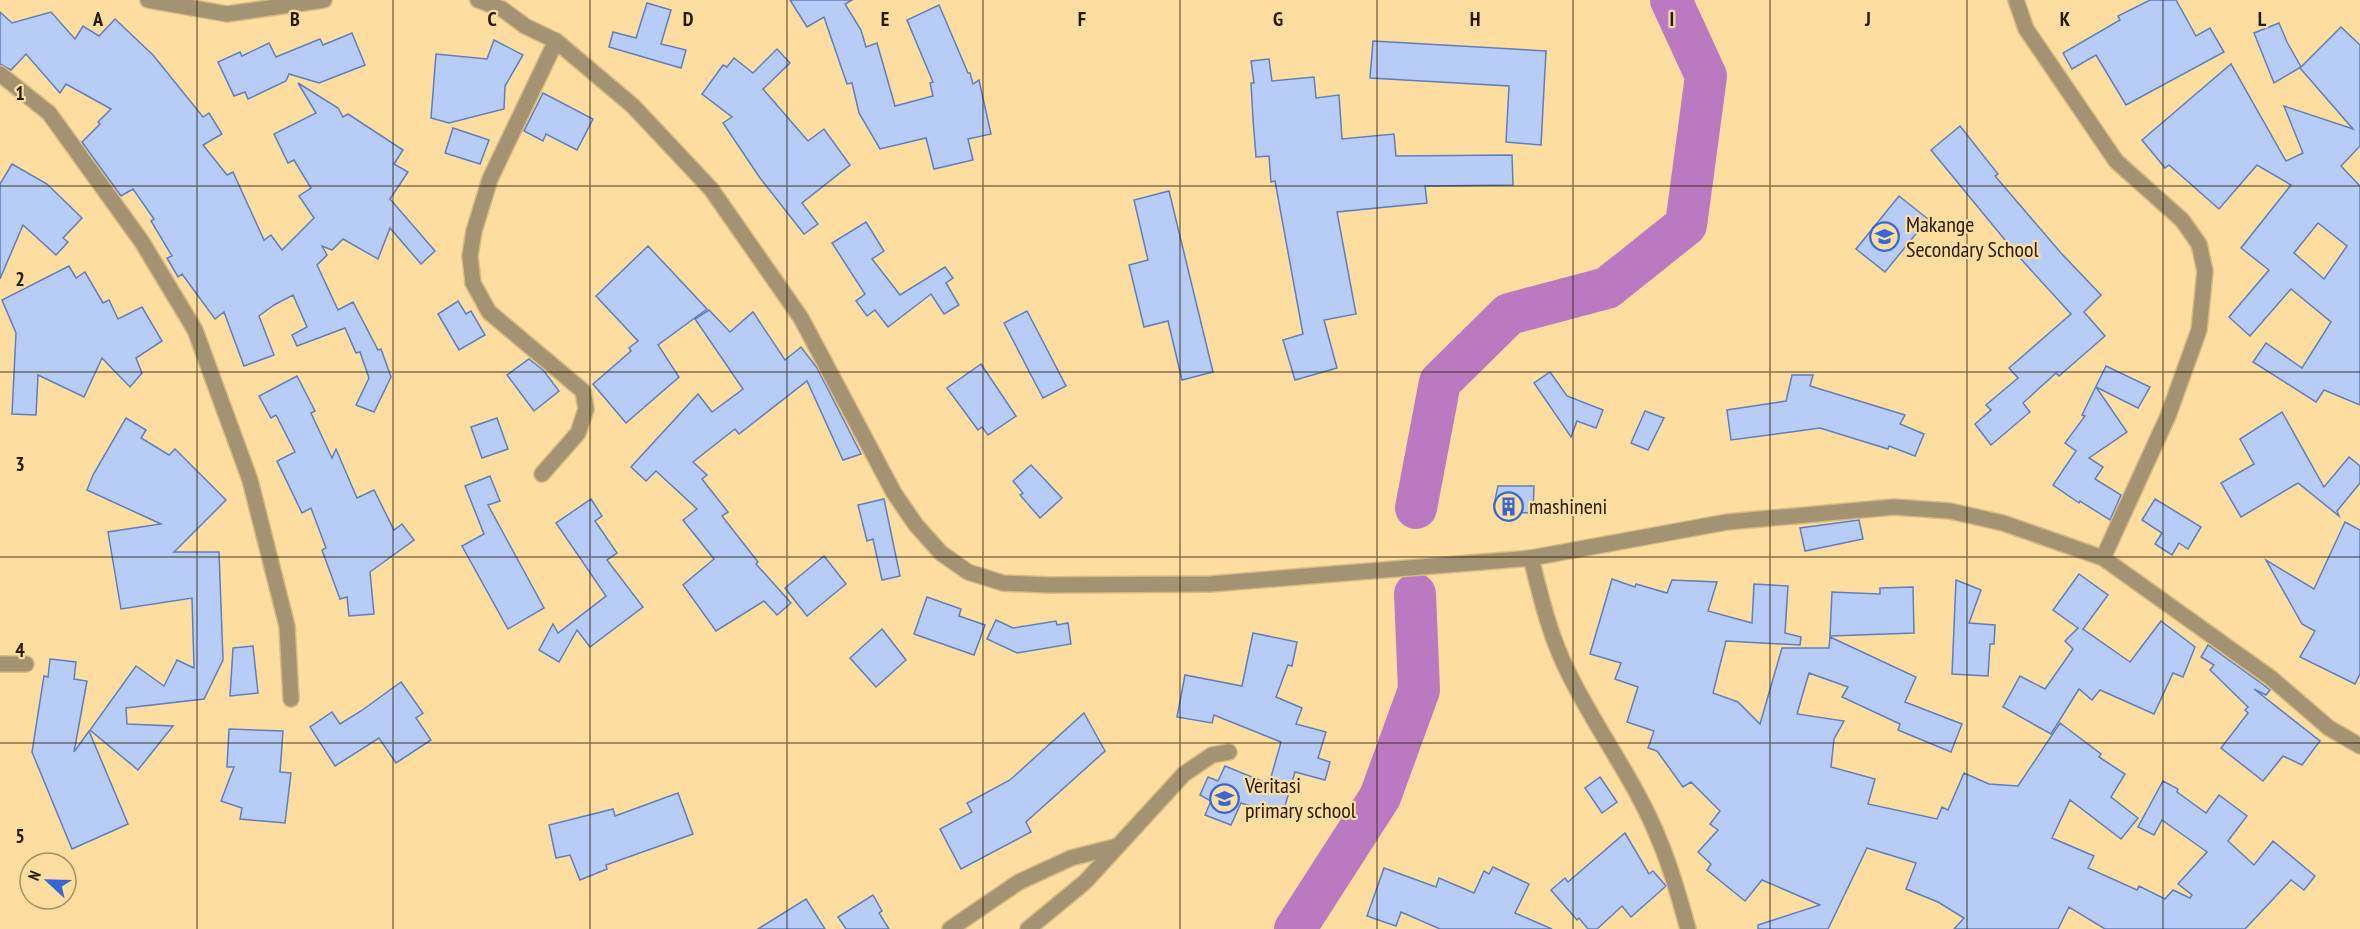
<svg xmlns="http://www.w3.org/2000/svg" width="2360" height="929" viewBox="0 0 2360 929" font-family="'PT Sans Narrow',sans-serif">
<rect width="100%" height="100%" fill="#fddda0"/>
<g fill="none" stroke-linecap="round" stroke-linejoin="round">
<g stroke="#bb79c2" stroke-width="42">
<polyline points="1416,508 1440,382 1509,314 1607,288 1686,225 1706,76 1671,0"/>
<polyline points="1295,929 1380,797 1419,690 1415,594"/>
</g>
</g>
<g fill="#b7cdf7" stroke="#5e7ec0" stroke-width="1.5" fill-rule="evenodd">
<polygon points="790,0 852,0 845,4 861,30 866,47 877,43 895,106 933,96 930,83 933,82 907,20 939,5 968,73 970,73 973,84 979,80 991,134 968,139 973,160 934,169 926,138 880,149 859,113 852,83 847,84 824,17 807,27"/>
<polygon points="2150,0 2176,0 2196,36 2210,28 2224,52 2126,105 2096,55 2072,69 2063,53 2120,20 2118,16"/>
<polygon points="647,3 671,10 661,44 686,50 681,68 609,47 613,32 636,38"/>
<polygon points="0,12 12,23 51,12 75,39 83,26 99,36 115,19 153,55 203,117 209,113 222,134 203,145 227,175 233,172 264,240 271,235 282,250 314,218 299,196 311,188 294,160 288,163 274,134 316,113 298,83 338,108 343,117 348,114 403,150 394,164 408,172 390,199 435,251 421,264 390,228 378,259 343,239 332,250 322,246 327,255 317,265 338,310 353,302 378,350 381,349 391,377 374,412 356,405 369,378 360,352 356,353 345,328 297,346 292,335 307,327 293,295 274,305 259,316 274,355 244,366 224,312 215,319 182,274 178,277 167,258 172,256 151,221 154,219 133,189 121,196 82,142 100,124 98,122 111,109 66,84 60,93 26,54 11,70 0,64"/>
<polygon points="2279,23 2287,42 2301,67 2274,83 2254,33"/>
<path d="M2341,27L2360,45V146L2341,166L2360,186V405L2324,390L2316,402L2253,362L2266,343L2302,368L2331,322L2291,289L2250,336L2229,317L2269,270L2241,248L2291,185L2257,165L2219,209L2169,165L2165,168L2142,140L2231,64L2286,161L2303,153L2284,106L2353,129L2300,68ZM2318,223L2347,246L2324,279L2294,253Z"/>
<polygon points="352,33 365,65 319,83 289,74 286,81 248,99 245,92 234,96 218,62 240,52 242,56 269,43 276,57 320,39 323,45"/>
<polygon points="494,40 523,55 505,86 504,109 449,123 431,118 436,54 487,59"/>
<polygon points="1373,41 1546,51 1541,145 1506,142 1509,86 1370,78"/>
<polygon points="777,49 790,63 763,89 808,141 824,129 850,165 802,203 818,224 804,234 760,178 723,123 732,117 702,94 723,65 727,67 734,58 753,73"/>
<polygon points="1269,59 1272,81 1314,77 1316,98 1339,95 1342,139 1394,134 1396,156 1512,155 1513,185 1425,186 1427,203 1337,212 1356,314 1324,320 1337,368 1295,380 1283,340 1303,334 1275,181 1271,182 1269,156 1256,157 1253,119 1251,83 1254,83 1251,61"/>
<polygon points="543,93 593,119 577,150 546,134 543,141 524,131"/>
<polygon points="1960,126 1998,174 1995,176 2061,253 2101,295 2084,312 2105,336 2059,376 2056,373 2023,403 2030,412 1991,445 1975,424 1991,410 1986,405 2018,378 2009,368 2071,314 2019,257 1931,150"/>
<polygon points="453,128 489,140 480,164 445,153"/>
<polygon points="12,164 47,184 82,218 63,238 68,242 56,255 23,225 0,279 0,184"/>
<polygon points="1169,191 1213,372 1182,380 1168,321 1144,327 1129,265 1148,260 1134,200"/>
<polygon points="1899,196 1928,219 1885,272 1856,249"/>
<polygon points="866,222 884,251 872,259 900,295 945,267 953,278 946,283 959,305 944,314 931,294 888,327 875,310 867,316 856,301 865,294 832,243"/>
<polygon points="648,246 707,309 658,345 679,377 626,423 593,384 631,351 629,348 638,341 596,296"/>
<polygon points="69,266 76,278 85,272 103,303 109,300 118,319 142,307 162,341 136,358 142,373 130,387 102,358 84,397 38,375 36,415 12,414 16,333 2,300"/>
<polygon points="458,301 466,314 471,311 485,335 459,350 438,314"/>
<polygon points="709,310 730,332 753,312 785,360 801,347 817,368 861,454 843,460 807,381 739,434 735,429 693,462 707,475 702,479 728,512 722,516 758,562 756,564 791,603 777,615 764,601 716,631 683,585 714,559 683,520 697,509 656,471 646,481 631,467 698,394 712,412 743,389 695,319"/>
<polygon points="1027,311 1066,386 1043,398 1004,323"/>
<polygon points="529,359 544,371 559,391 534,411 507,375"/>
<polygon points="981,364 1016,416 988,435 982,427 978,430 947,388"/>
<polygon points="2106,366 2150,387 2138,408 2096,387 2127,432 2089,458 2103,467 2095,479 2121,495 2110,520 2080,501 2079,503 2053,485 2076,451 2065,443 2085,416 2082,415"/>
<polygon points="1550,372 1567,396 1603,410 1596,428 1577,421 1571,437 1534,383"/>
<polygon points="1792,375 1813,375 1810,386 1905,415 1900,424 1924,434 1915,456 1889,446 1888,449 1820,428 1731,440 1727,410 1786,401"/>
<polygon points="297,376 315,411 311,413 332,458 336,449 357,498 374,490 394,530 402,524 414,540 370,572 374,614 349,616 347,597 340,599 322,550 326,548 311,508 302,513 277,461 295,452 276,415 271,418 259,396"/>
<polygon points="1645,411 1664,418 1648,450 1631,443"/>
<polygon points="2282,412 2324,487 2349,457 2360,466 2360,483 2337,511 2339,516 2298,483 2241,517 2221,483 2254,464 2240,439"/>
<polygon points="126,418 146,430 141,438 169,455 175,449 226,500 174,552 219,552 223,660 204,699 126,708 127,724 173,726 138,770 90,730 136,666 164,686 177,660 194,668 192,598 121,609 108,532 161,524 87,490 93,475"/>
<polygon points="497,418 508,449 482,458 471,427"/>
<polygon points="1031,465 1062,498 1040,518 1020,495 1023,493 1013,481"/>
<polygon points="490,476 500,501 488,505 544,608 508,629 462,546 484,534 465,486"/>
<polygon points="1498,486 1534,486 1533,513 1500,512 1502,507 1494,505"/>
<polygon points="591,499 602,516 595,521 617,553 607,560 643,607 590,647 577,630 559,662 539,650 553,624 558,633 606,596 556,523"/>
<polygon points="884,499 900,576 882,580 873,539 867,541 858,505"/>
<polygon points="2155,499 2201,527 2188,549 2179,543 2172,555 2155,544 2162,533 2142,520"/>
<polygon points="1859,520 1863,539 1805,551 1800,528"/>
<polygon points="2345,522 2360,530 2360,674 2355,684 2300,657 2315,631 2302,624 2266,560 2314,589"/>
<polygon points="824,556 846,584 807,616 785,588"/>
<polygon points="2079,574 2108,595 2083,629 2130,662 2161,621 2195,647 2183,677 2173,673 2154,714 2100,690 2092,700 2079,689 2051,734 2003,707 2020,676 2045,689 2073,649 2065,641 2078,628 2053,610"/>
<polygon points="1612,579 1635,587 1636,584 1667,593 1672,580 1717,582 1708,611 1752,623 1754,584 1788,586 1785,633 1801,637 1800,645 1726,641 1713,693 1738,702 1760,724 1782,648 1829,648 1830,637 1916,677 1905,702 1962,724 1951,752 1898,730 1900,724 1842,697 1848,687 1809,673 1797,714 1844,721 1834,739 1831,767 1875,779 1868,804 1937,819 1942,807 1948,810 1964,773 1989,784 2018,786 2060,723 2101,754 2099,757 2125,774 2111,797 2138,818 2121,839 2070,800 2052,838 2094,856 2088,868 2137,890 2139,886 2165,899 2173,890 2190,898 2192,895 2178,884 2207,852 2162,820 2154,835 2138,827 2163,781 2178,789 2177,792 2206,813 2219,795 2247,816 2228,841 2254,865 2273,841 2315,876 2304,890 2291,880 2245,929 2105,929 2069,907 2058,929 1954,929 1964,918 1938,902 1906,889 1916,863 1867,848 1828,929 1758,929 1758,925 1820,905 1762,880 1745,901 1707,870 1711,864 1698,852 1718,830 1710,824 1720,811 1691,782 1683,787 1657,751 1648,748 1654,731 1627,722 1638,687 1615,679 1621,663 1590,654"/>
<polygon points="1956,580 1981,590 1969,623 1995,625 1994,644 1990,644 1988,676 1952,674"/>
<polygon points="1913,587 1914,633 1830,636 1832,592 1880,594 1880,588"/>
<polygon points="927,597 961,609 959,616 985,625 974,655 914,634"/>
<polygon points="996,620 1013,628 1056,621 1057,625 1068,623 1071,644 1017,653 987,639"/>
<polygon points="882,629 906,660 876,687 850,658"/>
<polygon points="1253,633 1297,642 1292,666 1288,665 1276,697 1302,708 1296,724 1326,732 1318,758 1330,762 1325,780 1295,772 1282,816 1241,803 1231,825 1205,815 1211,801 1200,795 1208,777 1218,781 1225,766 1269,784 1281,742 1214,715 1212,723 1177,717 1185,675 1242,686"/>
<polygon points="2208,645 2265,686 2270,690 2266,695 2254,689 2320,741 2302,765 2283,756 2263,781 2221,748 2248,713 2245,710 2248,707 2210,670 2214,665 2201,657"/>
<polygon points="253,646 258,693 230,696 233,648"/>
<polygon points="50,659 76,662 74,679 87,681 74,752 89,731 128,824 72,849 32,752 44,676 48,677"/>
<polygon points="401,682 423,713 416,718 431,740 396,763 379,738 335,766 310,727 332,712 340,724 361,711"/>
<polygon points="1084,713 1105,751 1026,822 1031,832 961,869 940,829 972,812 967,803 1010,780"/>
<polygon points="229,729 283,731 280,772 291,773 285,823 240,819 242,808 221,801 234,767 227,767"/>
<polygon points="1600,777 1617,802 1602,813 1585,788"/>
<polygon points="678,793 693,834 606,865 607,869 580,880 570,855 556,858 549,825 613,809 615,816"/>
<polygon points="1625,833 1649,874 1653,871 1666,886 1631,917 1622,906 1597,929 1588,929 1579,918 1577,920 1551,890 1565,878 1568,882"/>
<polygon points="1493,867 1529,884 1515,913 1552,929 1440,929 1401,912 1396,926 1367,916 1384,868 1436,887 1439,878 1474,893 1484,871 1489,874"/>
<polygon points="873,895 882,911 879,913 889,929 846,929 838,917"/>
<polygon points="806,899 825,929 758,929"/>
</g>
<g fill="none" stroke-linecap="round" stroke-linejoin="round">
<defs>
<g id="minor">
<polyline points="148,0 227,14 324,0"/>
<polyline points="478,0 502,9 525,26 556,41 633,106 711,189 801,318 894,493 916,525 941,553 968,572 1003,583 1049,585 1210,584 1531,558 1727,522 1894,507 1950,511 2003,523 2103,558 2271,678 2329,728 2360,746"/>
<polyline points="2016,0 2026,29 2116,161 2182,220 2199,244 2205,271 2199,330 2168,416 2103,558"/>
<polyline points="0,74 49,113 142,242 195,330 250,480 287,626 291,699"/>
<polyline points="542,474 578,433 586,409 583,391 489,312 473,283 470,256 474,231 490,179 556,41"/>
<path d="M1531,558C1541,598 1550,637 1569,674C1597,731 1637,783 1660,842C1672,870 1680,900 1688,929"/>
<polyline points="0,664 26,664"/>
<polyline points="950,929 1019,882 1071,858 1118,846"/>
<polyline points="1028,929 1085,882 1184,774 1212,755 1229,752"/>
</g>
</defs>
<use href="#minor" stroke="#d6ba84" stroke-width="18"/>
<use href="#minor" stroke="#a39373" stroke-width="15"/>
</g>
<path fill="none" stroke="#251902" stroke-width="1.5" stroke-opacity="0.55" d="M197,0V929M393,0V929M590,0V929M787,0V929M983,0V929M1180,0V929M1377,0V929M1573,0V929M1770,0V929M1967,0V929M2163,0V929M0,186H2360M0,372H2360M0,557H2360M0,743H2360"/>
<defs>
<symbol id="school-ring" viewBox="-11 -11 22 22"><circle r="9.5" fill="#fddda0" stroke="#3567d6" stroke-width="1.5"/><path d="M0-5L7-2L0 1L-7-2ZM-4 1L0 2.5L4 1V4Q0 6-4 4Z" fill="#3567d6"/></symbol>
<symbol id="building-ring" viewBox="-11 -11 22 22"><circle r="9.5" fill="#fddda0" stroke="#3567d6" stroke-width="1.5"/><path d="M-4-6H4V6H1V3H-1V6H-4ZM-2.5-4.3h1.7v1.8h-1.7ZM.8-4.3h1.7v1.8H.8ZM-2.5-1h1.7V.8h-1.7ZM.8-1h1.7V.8H.8Z" fill="#3567d6"/></symbol>
</defs>
<g fill-rule="evenodd">
<use href="#school-ring" x="1868" y="220" width="33" height="33"/>
<use href="#building-ring" x="1492" y="490" width="33" height="33"/>
<use href="#school-ring" x="1208" y="782" width="33" height="33"/>
</g>
<g text-anchor="middle" dominant-baseline="central" stroke-width="4.5" stroke-linejoin="round" paint-order="stroke">
<g font-size="22" fill="#251902" stroke="#fddda0" text-anchor="start">
<text x="1906" y="224">Makange<tspan x="1906" dy="25">Secondary School</tspan></text>
<text x="1529" y="506">mashineni</text>
<text x="1245" y="785">Veritasi<tspan x="1245" dy="25">primary school</tspan></text>
</g>
</g>
<g font-size="20" text-anchor="middle" font-weight="bold" fill="#251902" stroke="#fddda0" stroke-width="4.5" stroke-linejoin="round" paint-order="stroke">
<text x="98" y="26">A</text>
<text x="295" y="26">B</text>
<text x="492" y="26">C</text>
<text x="688" y="26">D</text>
<text x="885" y="26">E</text>
<text x="1082" y="26">F</text>
<text x="1278" y="26">G</text>
<text x="1475" y="26">H</text>
<text x="1672" y="26">I</text>
<text x="1868" y="26">J</text>
<text x="2065" y="26">K</text>
<text x="2262" y="26">L</text>
<text x="20" y="100">1</text>
<text x="20" y="286">2</text>
<text x="20" y="471">3</text>
<text x="20" y="657">4</text>
<text x="20" y="843">5</text>
</g>
<g transform="translate(48 881) rotate(292)"><circle r="28" fill="#fddda0" stroke="#a78f61" stroke-width="1.5"/>
<path d="M0-4.5L10 22L0 15L-10 22Z" fill="#3567d6"/>
<text y="-9" font-size="16" font-weight="bold" text-anchor="middle" fill="#251902">N</text>
</g>
</svg>
